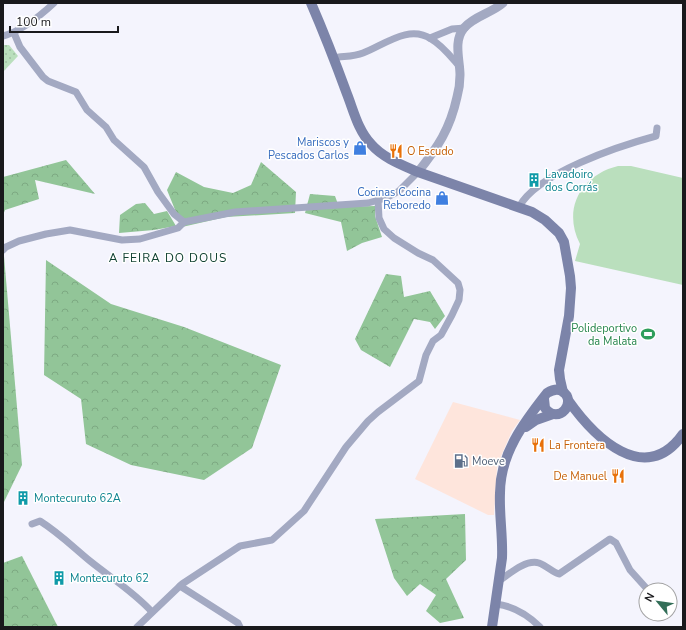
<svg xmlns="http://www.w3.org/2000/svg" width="686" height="630" viewBox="0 0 686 630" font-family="'Nunito Sans',sans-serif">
<defs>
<pattern id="grass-dots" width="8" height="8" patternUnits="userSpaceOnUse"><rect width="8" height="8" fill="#badfbd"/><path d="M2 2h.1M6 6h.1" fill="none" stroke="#9fbfa2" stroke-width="1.8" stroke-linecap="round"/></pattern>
<pattern id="forest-crowns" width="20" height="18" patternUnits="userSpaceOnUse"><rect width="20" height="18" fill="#92c598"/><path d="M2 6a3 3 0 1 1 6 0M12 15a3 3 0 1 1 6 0" fill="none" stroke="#7da982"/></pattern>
</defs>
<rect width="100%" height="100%" fill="#f4f4fd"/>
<polygon fill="#fee5dc" points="453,402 520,420 512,431 502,454 497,468 494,515 488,515 415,479"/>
<polygon fill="url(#grass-dots)" points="3,45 9,45 18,56 3,72"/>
<g fill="url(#forest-crowns)">
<polygon points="66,160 95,194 35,180 39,199 5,210 3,215 3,177"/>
<polygon points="261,162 296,192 295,213 226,217 182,227 167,190 176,172 204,187 233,193 251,185"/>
<polygon points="310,194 335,196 339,207 375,206 375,216 382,237 362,243 347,251 341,222 305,213"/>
<polygon points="145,203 154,214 167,211 176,226 154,230 119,233 120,215 136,204"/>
<polygon points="4,256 22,465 3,504 3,257"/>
<polygon points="46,260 111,304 184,327 281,365 252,448 204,480 131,465 86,444 81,399 44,375"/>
<polygon points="386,274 401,276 404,297 430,291 445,316 435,329 430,322 414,319 390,367 361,350 355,339"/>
<polygon points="465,514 466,560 446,579 464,618 440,623 426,611 436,595 420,584 407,596 394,578 375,519"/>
<polygon points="22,556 58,627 3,627 3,563"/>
</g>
<path fill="#badfbd" d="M618,166H631L683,178V285L575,261L580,244C562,209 581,175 618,166Z"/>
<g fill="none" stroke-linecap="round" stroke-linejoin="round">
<g stroke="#a3a9c2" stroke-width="7">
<polyline points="14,33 20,47 43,77 48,81 76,92 87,110 106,127 114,140 144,167 158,192 174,214 184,222"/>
<path d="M3,36C22,31 40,16 54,3"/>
<polyline points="430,38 452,29 465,28"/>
<path d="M333,58C343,56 353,57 363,53C384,45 409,24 431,39C442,45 451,57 460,67"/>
<path d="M519,207C537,173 619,146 656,136L657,128"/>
<polyline points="3,250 6,247 19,241 46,234 70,230 122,240 140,239 178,228 184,222 235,212 368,203 386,198 399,191 418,172"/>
<path d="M32,524L40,521C59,533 73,547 90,561C111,578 134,592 152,612"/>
<path d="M499,581C509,574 526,559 539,563C547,566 552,572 559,574L610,539L616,543L630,570L648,590"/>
<polyline points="180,586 238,623 240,627"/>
<path d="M496,604C513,606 528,615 540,627"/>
<polyline points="137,627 182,584 240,546 272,540 304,511 346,447 368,421 378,412 419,381 426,355 433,341 441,335 452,315 459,300 460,290 458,283 433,260 418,253 394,238 384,229 379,218 378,200"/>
</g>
<path stroke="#a3a9c2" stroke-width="9" d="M418,172C438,147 450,129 457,97C459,90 460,82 460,75C460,60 453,41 464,28C474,16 492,13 503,3"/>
<g stroke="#7c84a9" stroke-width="10">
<path d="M311,3C324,33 336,64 347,94C354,112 358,130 371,144C383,158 402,165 418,172L532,212L545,220L559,233L564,242L570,276L571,288L569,316L559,370L560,379L563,392"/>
<path d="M568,400C594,437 645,488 683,434"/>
<polyline points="526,427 536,420 553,414"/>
<path d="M492,627L502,558C503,536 499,515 500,493C500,454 524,422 547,393C552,390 557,388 562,391C578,401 559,426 545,408L544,399"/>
</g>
</g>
<defs>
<symbol id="shop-bare" viewBox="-9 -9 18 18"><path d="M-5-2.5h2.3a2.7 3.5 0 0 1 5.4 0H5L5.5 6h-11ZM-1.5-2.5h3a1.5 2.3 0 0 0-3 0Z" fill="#3f7fe0" stroke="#fff" stroke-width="2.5" paint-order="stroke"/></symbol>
<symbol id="restaurant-bare" viewBox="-9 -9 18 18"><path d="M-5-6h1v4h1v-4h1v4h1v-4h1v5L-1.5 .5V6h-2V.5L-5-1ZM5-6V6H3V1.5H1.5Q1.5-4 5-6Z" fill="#e8710a" stroke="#fff" stroke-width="2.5" paint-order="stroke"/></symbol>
<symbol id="building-bare" viewBox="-9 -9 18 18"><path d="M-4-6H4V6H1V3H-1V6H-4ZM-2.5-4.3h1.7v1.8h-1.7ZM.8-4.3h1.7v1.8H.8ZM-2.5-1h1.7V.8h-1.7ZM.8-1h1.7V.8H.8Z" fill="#0f9aa8" stroke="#fff" stroke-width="2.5" paint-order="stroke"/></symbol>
<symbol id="stadium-bare" viewBox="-9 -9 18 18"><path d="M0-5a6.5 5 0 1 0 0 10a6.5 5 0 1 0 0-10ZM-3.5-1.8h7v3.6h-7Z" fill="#2e9e5b" stroke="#fff" stroke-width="2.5" paint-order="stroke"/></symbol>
<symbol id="fuel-bare" viewBox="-9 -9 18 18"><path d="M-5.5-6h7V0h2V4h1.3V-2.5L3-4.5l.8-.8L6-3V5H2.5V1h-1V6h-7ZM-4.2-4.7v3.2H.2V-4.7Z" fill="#5c6f8a" stroke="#fff" stroke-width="2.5" paint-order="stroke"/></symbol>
</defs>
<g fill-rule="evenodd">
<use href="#shop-bare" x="350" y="138" width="20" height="20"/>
<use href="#restaurant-bare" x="386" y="141" width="20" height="20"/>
<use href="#building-bare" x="524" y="170" width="20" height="20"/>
<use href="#shop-bare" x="432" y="188" width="20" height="20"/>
<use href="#stadium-bare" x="638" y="324" width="20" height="20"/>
<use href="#restaurant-bare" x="528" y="435" width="20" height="20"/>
<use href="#fuel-bare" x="451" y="451" width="20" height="20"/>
<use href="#restaurant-bare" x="608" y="466" width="20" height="20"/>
<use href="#building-bare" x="13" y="488" width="20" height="20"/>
<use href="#building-bare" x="49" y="568" width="20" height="20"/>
</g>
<g text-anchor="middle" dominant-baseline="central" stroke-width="3" stroke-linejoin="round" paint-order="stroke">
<g font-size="11" fill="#366cbe" stroke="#fff" text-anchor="end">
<text x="349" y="142">Mariscos y<tspan x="349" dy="13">Pescados Carlos</tspan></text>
<text x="431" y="192">Cocinas Cocina<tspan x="431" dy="13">Reboredo</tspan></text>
</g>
<g font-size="11" fill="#c56008" stroke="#fff" text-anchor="start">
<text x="407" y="151">O Escudo</text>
<text x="549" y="445">La Frontera</text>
<text x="607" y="476" text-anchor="end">De Manuel</text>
</g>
<g font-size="11" fill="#0d838f" stroke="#fff" text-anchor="start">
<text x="545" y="174">Lavadoiro<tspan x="545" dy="13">dos Corrás</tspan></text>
<text x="34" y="498">Montecuruto 62A</text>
<text x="70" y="578">Montecuruto 62</text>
</g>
<g font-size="11" fill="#27864d" stroke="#fff" text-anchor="end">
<text x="637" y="328">Polideportivo<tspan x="637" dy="13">da Malata</tspan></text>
</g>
<g font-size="11" fill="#4e5e75" stroke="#fff" text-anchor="start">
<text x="472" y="461">Moeve</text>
</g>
<g font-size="12" letter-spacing="1" fill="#104131" stroke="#fff">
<text x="168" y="258">A FEIRA DO DOUS</text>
</g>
</g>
<rect width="686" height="630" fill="none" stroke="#19191c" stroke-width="8"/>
<g transform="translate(658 602) rotate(299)"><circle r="19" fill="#ffffff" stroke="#a3a3a4"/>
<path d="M0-3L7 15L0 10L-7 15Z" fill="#336e58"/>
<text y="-6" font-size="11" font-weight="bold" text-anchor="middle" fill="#19191c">N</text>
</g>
<path d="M10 26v6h108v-6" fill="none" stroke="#19191c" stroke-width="2"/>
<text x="16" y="26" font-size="12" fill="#19191c" stroke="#ffffff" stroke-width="3" paint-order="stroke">100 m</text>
</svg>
